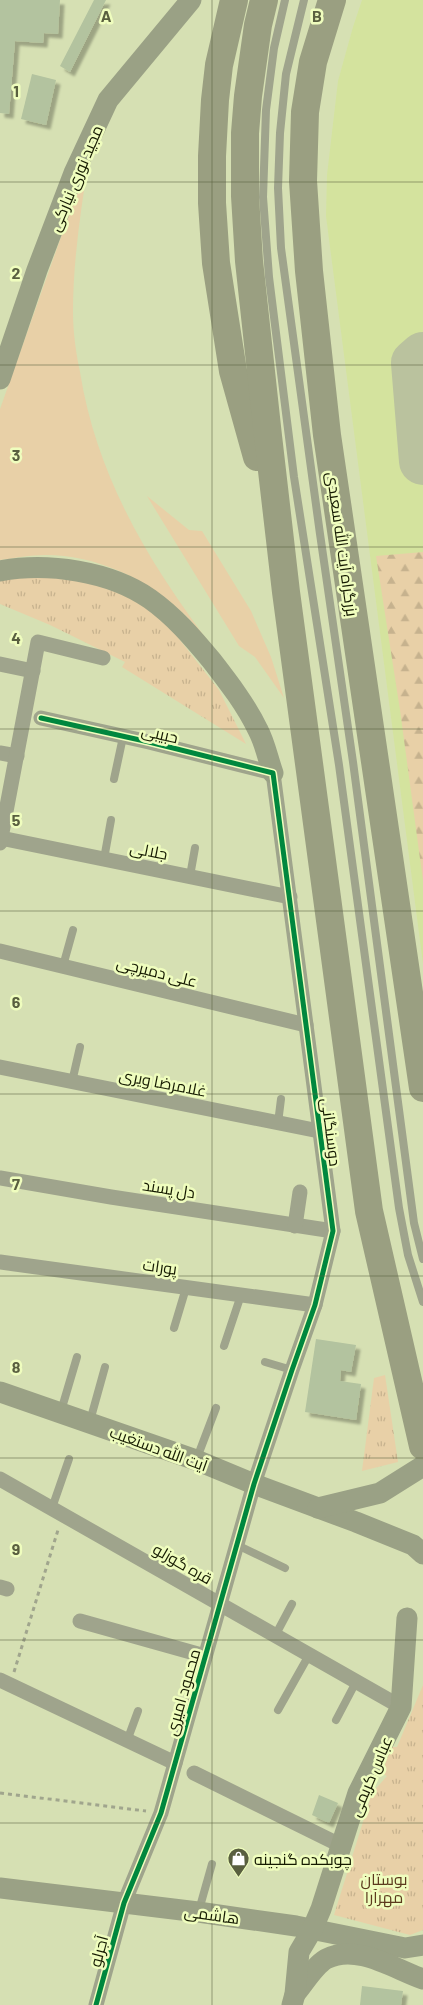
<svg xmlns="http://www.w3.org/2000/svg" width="423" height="2005" viewBox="0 0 423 2005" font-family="Barlow,Cairo,sans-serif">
<defs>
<pattern id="forest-firs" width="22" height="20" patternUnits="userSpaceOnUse" patternTransform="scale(1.25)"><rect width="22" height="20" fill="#e8d0a7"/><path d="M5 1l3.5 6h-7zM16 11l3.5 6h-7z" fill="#c6b28e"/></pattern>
<pattern id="park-tufts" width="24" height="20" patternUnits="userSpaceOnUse" patternTransform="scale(1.25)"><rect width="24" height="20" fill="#e8d0a7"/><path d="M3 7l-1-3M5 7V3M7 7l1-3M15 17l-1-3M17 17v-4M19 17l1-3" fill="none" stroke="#c6b28e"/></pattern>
<filter id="shadow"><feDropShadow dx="4.5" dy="4.5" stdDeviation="1" flood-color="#0004"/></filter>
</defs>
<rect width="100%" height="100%" fill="#d6e0b3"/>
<polygon fill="#d4e39e" points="362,0 423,0 423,964 326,216 327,175 338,81 353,27"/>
<polygon fill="url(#forest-firs)" points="423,552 423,881 400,710 376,556"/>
<g fill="url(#park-tufts)">
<polygon points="53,574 107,587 139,601 166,622 219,690 246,744 122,667 125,662 50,625 0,604 0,578"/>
<polygon points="385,1375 398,1462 362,1471 374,1378"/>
<polygon points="423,1685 423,1930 410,1935 334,1915 372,1793 387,1776 381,1773 392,1747 397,1747"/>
</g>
<g fill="#e8d0a7">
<path d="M89,158C81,209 73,260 73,312C73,332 76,353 80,372C97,478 150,565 214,649C203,636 192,620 178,609C143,577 94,555 46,555C30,555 15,558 0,560V409Z"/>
<polygon points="147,496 189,530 202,531 251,611 271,657 284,698 255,657 239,646"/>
</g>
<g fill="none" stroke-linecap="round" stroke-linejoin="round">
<polyline stroke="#bac29e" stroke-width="48" points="423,356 415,363 423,461"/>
</g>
<g fill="#b3c39f" filter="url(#shadow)">
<polygon points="0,0 60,0 58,34 44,33 43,43 15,41 9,114 0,113"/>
<polygon points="94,0 106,0 70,72 60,66"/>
<polygon points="32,74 56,80 46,125 21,119"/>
<polygon points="316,1339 356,1345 351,1372 341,1370 340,1381 361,1384 356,1420 305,1412"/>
<polygon points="319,1795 338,1803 329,1823 312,1815"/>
<polygon points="362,1986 403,1991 401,2005 360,2005"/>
</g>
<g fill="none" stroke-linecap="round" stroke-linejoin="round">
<g stroke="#a0a58d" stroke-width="3" stroke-dasharray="4 4" stroke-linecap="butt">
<polyline points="14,1672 58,1530"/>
<polyline points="0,1793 146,1811"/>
</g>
<g stroke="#9fa48c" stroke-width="8">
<polyline points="285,0 274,48 266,110 263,197 269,277 294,477 339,765 399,1208 408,1255 423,1302"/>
<polyline points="304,0 286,74 280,133 278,188 281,248 320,534 353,762 414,1223 423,1259"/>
<polyline points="114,779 123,737"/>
<polyline points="104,859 111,820"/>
<polyline points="190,876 195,848"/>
<polyline points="63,966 73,930"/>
<polyline points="72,1082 80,1047"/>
<polyline points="278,1123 281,1099"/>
<polyline points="174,1328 186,1288"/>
<polyline points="224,1346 241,1295"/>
<polyline points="265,1362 292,1370"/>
<polyline points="61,1411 77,1357"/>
<polyline points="90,1421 105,1367"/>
<polyline points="197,1458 216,1408"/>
<polyline points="52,1508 69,1459"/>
<polyline points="237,1545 285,1568"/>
<polyline points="275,1636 292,1604"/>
<polyline points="278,1710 309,1655"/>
<polyline points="336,1720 356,1682"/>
<polyline points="127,1741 138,1711"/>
<polyline points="199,1910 212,1864"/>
</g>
<g stroke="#9fa48c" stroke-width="15">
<polyline points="0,664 33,671"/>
<polyline points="41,718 149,742 273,773 333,1231 315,1305 292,1370 254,1484 161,1813 124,1903 96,2005"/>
<polyline points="0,753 17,756"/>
<polyline points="1,838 290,897"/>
<polyline points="0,843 38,642 103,658"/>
<polyline points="0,951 306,1025"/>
<polyline points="0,1067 319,1131"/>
<polyline points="0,1178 111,1197 333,1231"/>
<polyline points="295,1226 300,1192"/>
<polyline points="0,1262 315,1305"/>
<polyline points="0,1479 401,1707"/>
<polyline points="0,1587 7,1589"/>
<polyline points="80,1621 205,1656"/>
<polyline points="0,1680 175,1763"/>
<polyline points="194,1773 342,1846"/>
</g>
<g stroke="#9aa185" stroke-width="21">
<polyline points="0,379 37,270 74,173 108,100 191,0"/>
<path d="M0,571C47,562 110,571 150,599C174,616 193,638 212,661C229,683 246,705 258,730C265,743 268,759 273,773"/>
<polyline points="0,1392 196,1460 254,1484 356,1522 413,1545 423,1554"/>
<polyline points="318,1508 380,1493 423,1466"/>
<polyline points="0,1888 198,1912 296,1926 405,1948 423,1945"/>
<path d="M295,1994C304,1984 314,1966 326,1959C357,1943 394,1969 423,1979"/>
<polyline points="292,2005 295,1994 299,1952 312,1930 321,1909 358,1793 401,1707 407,1618"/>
</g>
<g stroke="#9a9f81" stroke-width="28">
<polyline points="234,0 219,65 215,100 212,156 212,203 216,263 233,371 257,457"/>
<polyline points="264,0 258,25 248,96 245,133 245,196 249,261 268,436 286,592 369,1211 423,1446"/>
<polyline points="332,0 313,62 305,112 303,181 309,271 327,435 423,1088"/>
</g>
<defs>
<polyline id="cycleway" points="41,718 149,742 273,773 333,1231 315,1305 292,1370 254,1484 161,1813 124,1903 96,2005"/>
</defs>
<use href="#cycleway" stroke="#effdbe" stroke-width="8"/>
<use href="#cycleway" stroke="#00873e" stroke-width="5"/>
</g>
<path fill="none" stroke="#595f3f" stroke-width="1" stroke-opacity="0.55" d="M212,0V2005M0,182H423M0,365H423M0,547H423M0,729H423M0,911H423M0,1094H423M0,1276H423M0,1458H423M0,1640H423M0,1823H423"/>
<defs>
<symbol id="shop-pin" viewBox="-11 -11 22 30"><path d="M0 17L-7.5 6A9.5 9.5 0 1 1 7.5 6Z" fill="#595f3f" stroke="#effdbe"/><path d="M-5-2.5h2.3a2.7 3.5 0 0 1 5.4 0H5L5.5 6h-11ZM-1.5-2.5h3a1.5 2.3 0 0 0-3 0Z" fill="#fff"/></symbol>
</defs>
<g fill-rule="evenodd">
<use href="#shop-pin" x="226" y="1846" width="25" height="34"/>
</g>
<g text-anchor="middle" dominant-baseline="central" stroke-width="5" stroke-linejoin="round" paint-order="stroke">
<g font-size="16" fill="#151a00" stroke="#effdbe">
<text transform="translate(75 178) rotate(-67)">مجید نوری نیارکی</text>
<text transform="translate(343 544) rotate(82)">بزرگراه آیت الله سعیدی</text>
<text transform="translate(160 733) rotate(13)">حبیبی</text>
<text transform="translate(149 850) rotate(11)">جلالی</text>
<text transform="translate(157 971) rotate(14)">علی دمیرچی</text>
<text transform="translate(163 1082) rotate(11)">غلامرضا ویری</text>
<text transform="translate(332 1132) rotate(83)">دوسنگانی</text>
<text transform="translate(169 1188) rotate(9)">دل پسند</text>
<text transform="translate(160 1266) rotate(8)">پورات</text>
<text transform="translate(159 1448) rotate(20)">آیت الله دستغیب</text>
<text transform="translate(183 1563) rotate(30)">قره گوزلو</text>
<text transform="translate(182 1692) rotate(-74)">محمود امیری</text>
<text transform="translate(370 1776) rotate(-67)">عباس کریمی</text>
<text transform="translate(212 1914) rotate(8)">هاشمی</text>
<text transform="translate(98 1951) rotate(-75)">آجرلو</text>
</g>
<g font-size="16" fill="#151a00" stroke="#effdbe" text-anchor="start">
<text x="254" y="1858">چوبکده گنجینه</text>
</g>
<g font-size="16" fill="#5c3a1e" stroke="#effdbe">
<text x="384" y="1878">بوستان<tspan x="384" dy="18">مهرآرا</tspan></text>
</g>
</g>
<g font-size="16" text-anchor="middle" font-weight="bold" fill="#595f3f" stroke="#effdbe" stroke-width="5" stroke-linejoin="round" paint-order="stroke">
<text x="106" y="22">A</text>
<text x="317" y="22">B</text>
<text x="16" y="97">1</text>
<text x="16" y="279">2</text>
<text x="16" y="461">3</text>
<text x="16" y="644">4</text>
<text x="16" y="826">5</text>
<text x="16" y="1008">6</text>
<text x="16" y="1190">7</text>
<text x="16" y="1373">8</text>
<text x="16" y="1555">9</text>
</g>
</svg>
